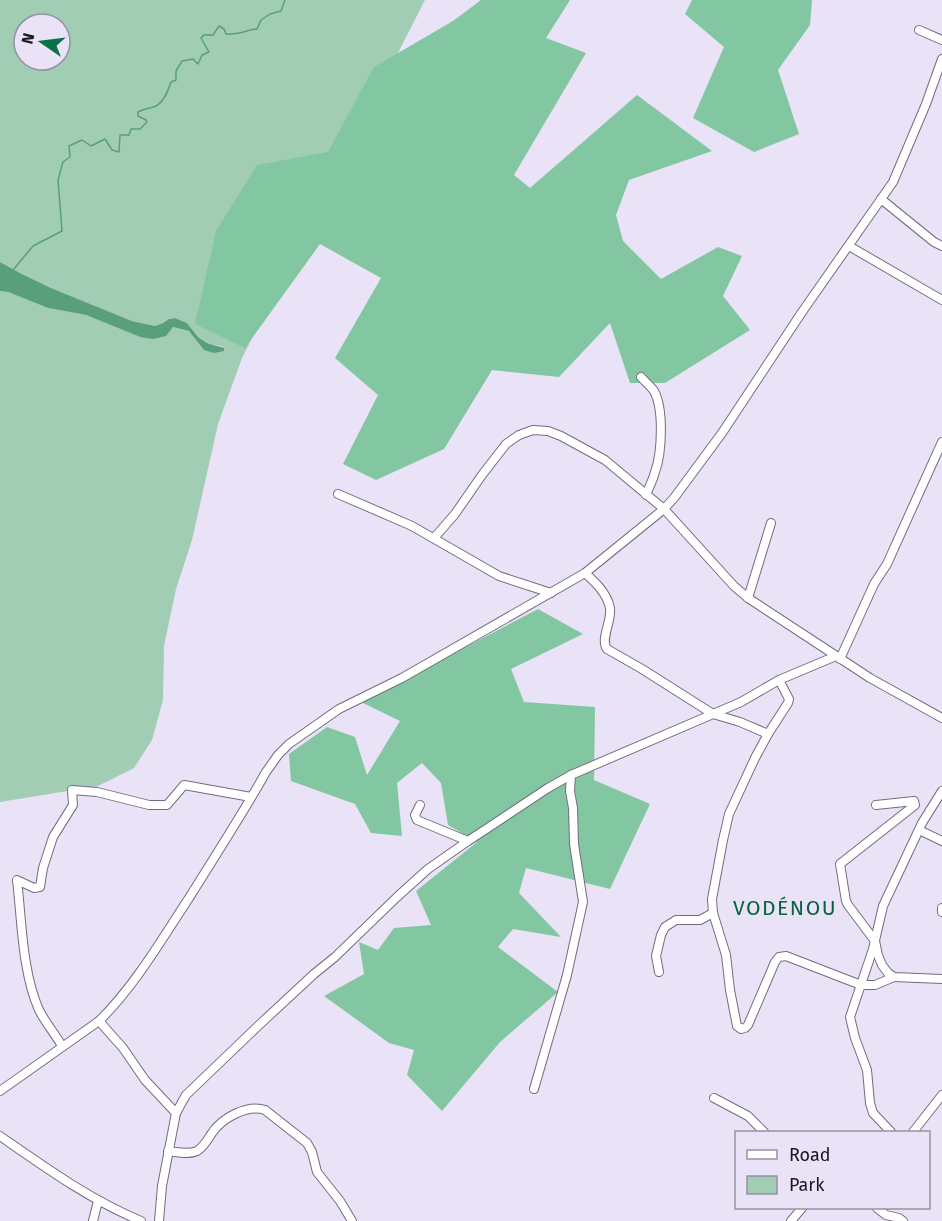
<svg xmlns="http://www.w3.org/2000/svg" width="942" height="1221" viewBox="0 0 942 1221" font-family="'Fira Sans',sans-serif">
<rect width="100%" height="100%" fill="#eae2f6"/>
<path fill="#a2cdb5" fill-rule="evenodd" d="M0,0H425L242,358L218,424L192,540L176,589L164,646L163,700L152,740L134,768L98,786L0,802V291L8,292L48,308L86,315L140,337L165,336L173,327L189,331L205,350L224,347L207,343L198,337L187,323L175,318L169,319L163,323L155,326L132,321L51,288L22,274L0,262ZM24,24H60V60H24Z"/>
<g fill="#82c7a2">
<polygon points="481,0 570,0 546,38 586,53 514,175 530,188 637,95 712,151 629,180 616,215 623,241 661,279 718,247 742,256 723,296 750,330 665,383 630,383 610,323 559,377 492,370 444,449 376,480 343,464 378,395 335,358 381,278 320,244 245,348 195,324 216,231 257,165 328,152 374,67 453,21"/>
<polygon points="692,0 812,0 810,25 778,70 799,134 754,152 693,118 724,47 685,14"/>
<polygon points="538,609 583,634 511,669 524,702 595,707 594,780 650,804 610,889 526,868 519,893 561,937 513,929 498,947 558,992 500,1042 442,1111 407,1075 414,1050 389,1043 324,996 364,974 359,942 378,950 394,928 431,925 416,891 477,842 448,825 441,783 422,763 397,783 402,836 371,833 355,804 291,781 289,754 327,727 355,737 367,775 400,721 361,702"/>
</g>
<polygon fill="#5a9f7b" points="0,262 22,274 51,288 132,321 155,326 163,323 169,319 175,318 187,323 198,337 207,343 224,348 224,351 214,353 204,350 189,331 173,327 166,336 153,339 140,337 86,315 48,308 8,292 0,291"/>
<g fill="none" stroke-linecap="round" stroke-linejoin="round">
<path stroke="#5a9f7b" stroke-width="1.5" d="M13,270L33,246L62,231L58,180L63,162L70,157L69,146L82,140L91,146L105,139L112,150L119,152L120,135H129L131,129H140L147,122L146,120L138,116V112C144,109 147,109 153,107C163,105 168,91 171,82L176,80V71L182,61L193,59L198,64L202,55L209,52L201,38L204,35H213L219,26L224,29L226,34C237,35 247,30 257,29L261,20L270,14L281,11L285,0"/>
<defs>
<g id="minor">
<polyline points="919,30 942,40"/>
<polyline points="881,199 934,242 942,246"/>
<polyline points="849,246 942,300"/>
<path d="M641,377C645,382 651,386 654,391C664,409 662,453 655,472C653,480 649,487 646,495"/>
<polyline points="338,494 412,526 499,576 551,593"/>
<polyline points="434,538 455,514 482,475 506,444 519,435 533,430 548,431 561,436 605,460 664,509 734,586 748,598 870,678 942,718"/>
<path d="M585,573C595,582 607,593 610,608C612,621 600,639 607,649L642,669L713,714L740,722L768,734"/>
<polyline points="748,598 771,523"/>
<polyline points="840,659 874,584 887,564 942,442"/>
<polyline points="779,680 789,699 788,703 768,734 755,758 729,814 723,840 712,899 713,913 726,955 730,990 737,1026 741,1029 745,1028 748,1025 775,962 779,957 786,956 861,985 875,985 894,977"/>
<polyline points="420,805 415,815 417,820 468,841"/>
<polyline points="876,805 914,801 915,805 840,864 846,901 848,905 875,941 878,955 882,965 888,973 894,977 942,979"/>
<polyline points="919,830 942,841"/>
<polyline points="942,908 942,912"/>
<polyline points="659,972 656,956 661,935 665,927 676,920 700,920 713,913"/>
<polyline points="99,1021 123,1048 145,1080 176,1113"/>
<path d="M62,1046C55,1034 45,1022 39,1010C22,971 22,922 17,880L34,888L40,887L43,868L53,837L73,805L72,790L97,792L149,805H167L184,785L251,797"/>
<polyline points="534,1089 567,975 583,902 574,844 573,808 570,791 571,775"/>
<path d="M0,1091L99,1021C134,987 162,939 189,898C215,856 242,815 266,772L278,755L289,744L339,709L402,678L585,573L664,509L674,498L722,433L802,312L893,182L926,104L942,59"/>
<polyline points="714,1098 748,1116 764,1132"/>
<polyline points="891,1132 873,1113 870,1103 867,1070 855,1038 850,1017 873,949 883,906 922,823 942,791"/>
<polyline points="913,1132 942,1095"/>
<path d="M0,1136C46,1168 89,1199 141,1221"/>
<path d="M168,1151C177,1152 189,1155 197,1151C204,1147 207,1140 212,1133C222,1118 247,1104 265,1110L307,1143L312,1152L317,1172L340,1201L352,1221"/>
<polyline points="877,1208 886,1215 899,1218 903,1221"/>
<polyline points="93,1221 98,1201"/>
<polyline points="159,1221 162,1186 176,1113 186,1095 258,1026 314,974 335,957 397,897 428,869 468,841 548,788 571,775 741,702 779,680 836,656"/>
<polyline points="791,1221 802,1208"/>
</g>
</defs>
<use href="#minor" stroke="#746c7e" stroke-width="10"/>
<use href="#minor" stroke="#fff" stroke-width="8"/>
</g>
<g text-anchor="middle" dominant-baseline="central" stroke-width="6" stroke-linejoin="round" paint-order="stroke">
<g font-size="21" letter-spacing="1.5" fill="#056541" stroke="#eae2f6">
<text x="785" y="908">VODÉNOU</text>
</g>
</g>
<rect x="735" y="1131" width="195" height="78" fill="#eae2f6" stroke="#9791a0" stroke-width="1.5"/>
<rect x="747" y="1150" width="30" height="9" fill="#ffffff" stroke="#9791a0" stroke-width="1.5"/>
<text x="789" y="1161" font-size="18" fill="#1a171e">Road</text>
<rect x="747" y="1176" width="30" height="18" fill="#a2cdb5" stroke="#9791a0" stroke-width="1.5"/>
<text x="789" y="1191" font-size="18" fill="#1a171e">Park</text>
<g transform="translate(42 42) rotate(284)"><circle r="28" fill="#eae2f6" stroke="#9791a0" stroke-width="1.5"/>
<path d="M0-4.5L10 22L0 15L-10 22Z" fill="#09724a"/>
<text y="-9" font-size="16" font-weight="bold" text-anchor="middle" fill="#1a171e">N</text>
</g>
</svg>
